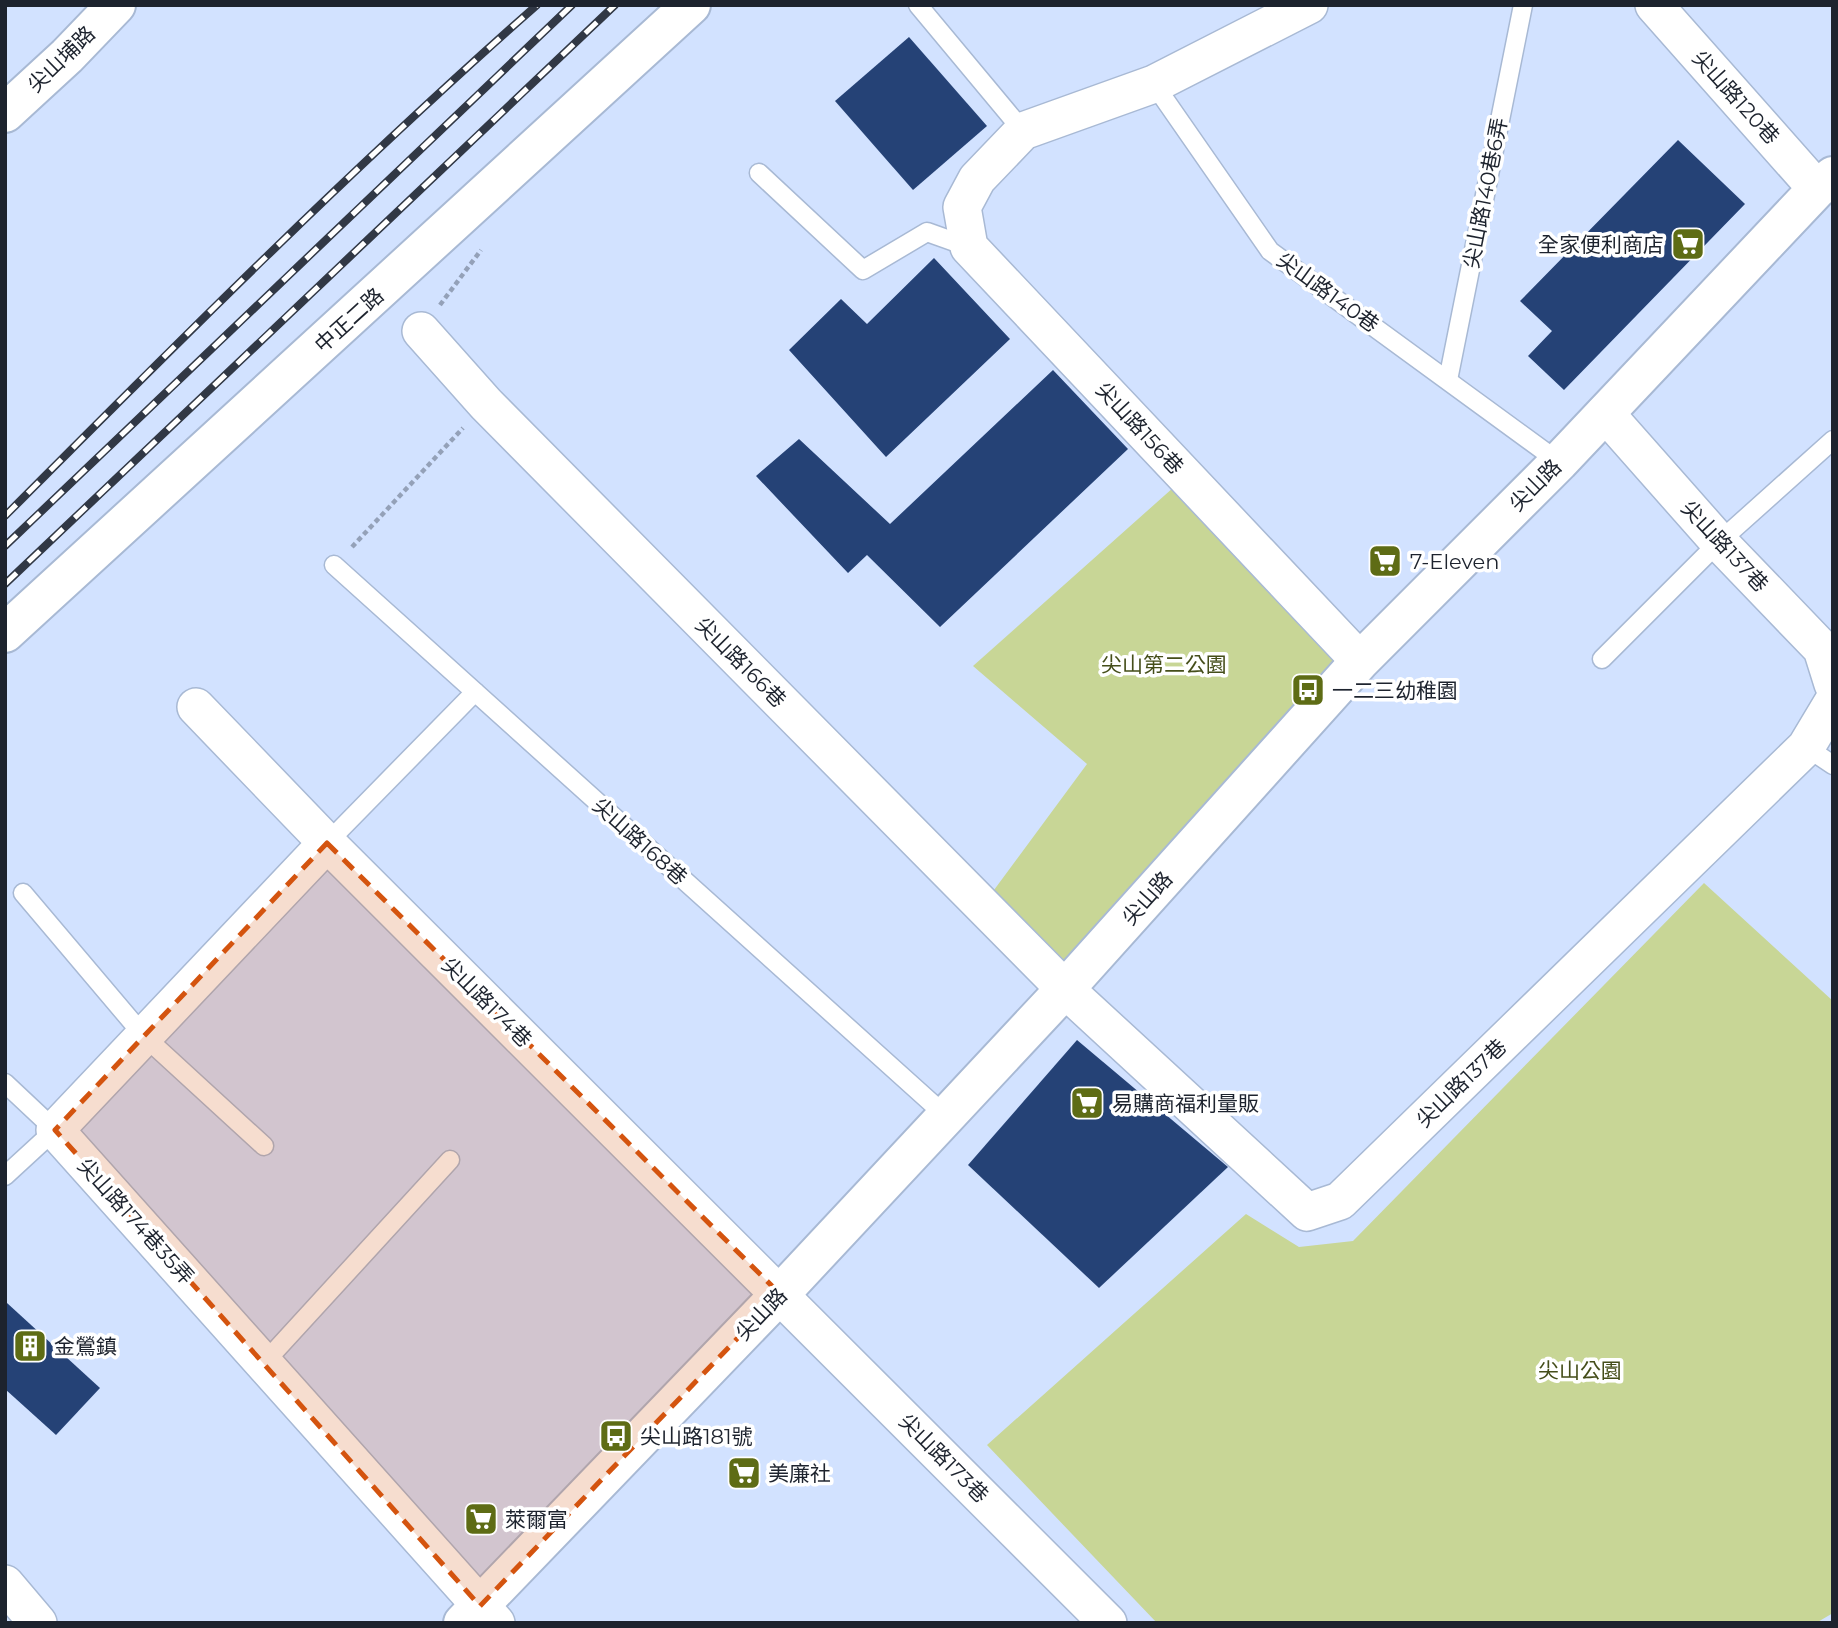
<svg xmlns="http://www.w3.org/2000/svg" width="1838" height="1628" viewBox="0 0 1838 1628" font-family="Montserrat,'Noto Sans TC',sans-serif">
<rect width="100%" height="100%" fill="#d2e2ff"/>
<g fill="#c8d696">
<polygon points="1174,487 1344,660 1178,833 1064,964 994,890 1087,764 973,666"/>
<polygon points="1704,883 1833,1001 1833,1613 1816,1623 1157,1623 987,1445 1246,1214 1299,1247 1353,1241"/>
</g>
<g fill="#254276">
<polygon points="909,37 987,126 913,190 835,101"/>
<polygon points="1678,140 1745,204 1564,390 1528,356 1552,331 1520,301"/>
<polygon points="934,258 1010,339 886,457 789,350 841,299 867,324"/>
<polygon points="1053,370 1128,449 940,627 867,555 848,573 756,476 799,439 890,524"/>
<polygon points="1077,1040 1228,1167 1099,1288 968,1165"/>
<polygon points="7,1303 100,1388 56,1435 5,1389 5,1305"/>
</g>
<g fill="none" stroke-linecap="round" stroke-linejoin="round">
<defs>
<g id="service">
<polyline points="918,5 1023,131"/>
<polyline points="1154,84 1270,251 1559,462"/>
<polyline points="759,173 863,270 927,232 969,247"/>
<polyline points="1448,380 1523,5"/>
<polyline points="334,565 946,1116"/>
<polyline points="1602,659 1719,542 1833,440"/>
<polyline points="1806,747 1833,765"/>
<polyline points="327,843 475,692"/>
<polyline points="23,893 144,1036 264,1146"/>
<polyline points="5,1083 55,1130 5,1176"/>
<polyline points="264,1363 450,1160"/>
</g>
<g id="minor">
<polyline points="1309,5 1154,84 1023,131 977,179 962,207 969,247 1360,661"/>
<polyline points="1654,5 1817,189"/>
<polyline points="421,331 486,404 1065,989 1307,1212 1340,1201 1806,747 1833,702"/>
<polyline points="1605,413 1719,542 1822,649 1833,684"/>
<polyline points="196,707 327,843 1108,1623"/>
<polyline points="327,843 55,1130 496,1623"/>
<polyline points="5,1584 38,1623"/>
</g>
<g id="tertiary">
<polyline points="5,113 67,56 116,5"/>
<polyline points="463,1623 780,1294 1065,989 1360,661 1559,462 1817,189 1833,176"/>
</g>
<polyline id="secondary" points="5,633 691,5"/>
</defs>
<use href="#service" stroke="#a8b9d4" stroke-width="21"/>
<use href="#minor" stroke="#a8b9d4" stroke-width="40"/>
<use href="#tertiary" stroke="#a8b9d4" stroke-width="42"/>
<use href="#secondary" stroke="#a8b9d4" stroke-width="42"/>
<g stroke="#94a1b8" stroke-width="4.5" stroke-dasharray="5 3.5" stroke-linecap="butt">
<polyline points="440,305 481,250"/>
<polyline points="352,547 463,428"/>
</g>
<use href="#service" stroke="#fff" stroke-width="18"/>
<use href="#minor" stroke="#fff" stroke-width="37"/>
<use href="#tertiary" stroke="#fff" stroke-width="38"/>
<use href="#secondary" stroke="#fff" stroke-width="38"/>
<defs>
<g id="rail">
<path d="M5,516C179,341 352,168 537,5"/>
<polyline points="5,546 572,5"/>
<polyline points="5,584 615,5"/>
</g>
</defs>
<use href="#rail" stroke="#313845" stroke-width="8"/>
<use href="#rail" stroke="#fff" stroke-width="5" stroke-dasharray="16" stroke-linecap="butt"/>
</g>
<path fill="#d4540f" fill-opacity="0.2" stroke="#d4540f" stroke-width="5" stroke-dasharray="14 9" stroke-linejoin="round" d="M327,843L780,1294L480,1606L55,1130Z"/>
<defs>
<symbol id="supermarket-square" viewBox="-11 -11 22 22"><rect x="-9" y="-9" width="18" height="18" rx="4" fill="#5e6c15" stroke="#fff"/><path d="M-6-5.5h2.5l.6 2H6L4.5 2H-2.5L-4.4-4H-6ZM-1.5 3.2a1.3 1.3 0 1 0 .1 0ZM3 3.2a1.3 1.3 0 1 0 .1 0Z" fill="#fff"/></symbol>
<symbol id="bus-square" viewBox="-11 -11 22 22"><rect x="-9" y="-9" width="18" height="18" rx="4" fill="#5e6c15" stroke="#fff"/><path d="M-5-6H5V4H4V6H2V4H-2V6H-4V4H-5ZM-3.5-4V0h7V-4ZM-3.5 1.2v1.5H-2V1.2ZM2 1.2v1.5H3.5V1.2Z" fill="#fff"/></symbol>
<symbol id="building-square" viewBox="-11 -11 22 22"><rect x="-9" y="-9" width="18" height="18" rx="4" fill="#5e6c15" stroke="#fff"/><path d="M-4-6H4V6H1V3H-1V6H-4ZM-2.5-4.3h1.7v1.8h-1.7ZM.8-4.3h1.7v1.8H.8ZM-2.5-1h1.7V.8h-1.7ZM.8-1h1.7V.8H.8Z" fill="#fff"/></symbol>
</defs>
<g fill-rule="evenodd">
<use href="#supermarket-square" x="1669" y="225" width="38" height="38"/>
<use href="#supermarket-square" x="1366" y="542" width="38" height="38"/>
<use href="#bus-square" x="1289" y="671" width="38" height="38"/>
<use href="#supermarket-square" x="1068" y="1084" width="38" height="38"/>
<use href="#building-square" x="11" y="1327" width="38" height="38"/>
<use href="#bus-square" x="597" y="1417" width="38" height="38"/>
<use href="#supermarket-square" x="725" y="1454" width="38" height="38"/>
<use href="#supermarket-square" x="462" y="1500" width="38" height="38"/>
</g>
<g text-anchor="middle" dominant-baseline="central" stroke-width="7" stroke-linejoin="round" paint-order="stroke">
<g font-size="21" fill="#1d232e" stroke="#fff">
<text transform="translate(61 59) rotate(-44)">尖山埔路</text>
<text transform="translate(1736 97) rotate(48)">尖山路120巷</text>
<text transform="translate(1485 193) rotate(-79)">尖山路140巷6弄</text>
<text transform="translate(1328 292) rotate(36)">尖山路140巷</text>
<text transform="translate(349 320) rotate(-42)">中正二路</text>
<text transform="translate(1140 428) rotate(47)">尖山路156巷</text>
<text transform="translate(1535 485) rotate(-45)">尖山路</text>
<text transform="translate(1725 546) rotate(47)">尖山路137巷</text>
<text transform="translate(741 662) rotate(45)">尖山路166巷</text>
<text transform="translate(640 841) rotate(42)">尖山路168巷</text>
<text transform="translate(1147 898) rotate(-48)">尖山路</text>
<text transform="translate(487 1002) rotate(45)">尖山路174巷</text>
<text transform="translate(1461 1083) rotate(-44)">尖山路137巷</text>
<text transform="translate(136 1221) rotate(48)">尖山路174巷35弄</text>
<text transform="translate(761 1314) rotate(-46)">尖山路</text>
<text transform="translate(944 1458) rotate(45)">尖山路173巷</text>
</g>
<g font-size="21" fill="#1d232e" stroke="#fff" text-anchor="start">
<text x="1664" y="244" text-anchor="end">全家便利商店</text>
<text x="1410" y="561">7-Eleven</text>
<text x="1332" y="690">一二三幼稚園</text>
<text x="1112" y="1103">易購商福利量販</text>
<text x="54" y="1346">金鶯鎮</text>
<text x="640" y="1436">尖山路181號</text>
<text x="768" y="1473">美廉社</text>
<text x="505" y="1519">萊爾富</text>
</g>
<g font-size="21" fill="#454e1a" stroke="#fff">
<text x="1164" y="664">尖山第二公園</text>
<text x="1580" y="1370">尖山公園</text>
</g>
</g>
<rect width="1838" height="1628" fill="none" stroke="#1d232e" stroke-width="14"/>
</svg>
